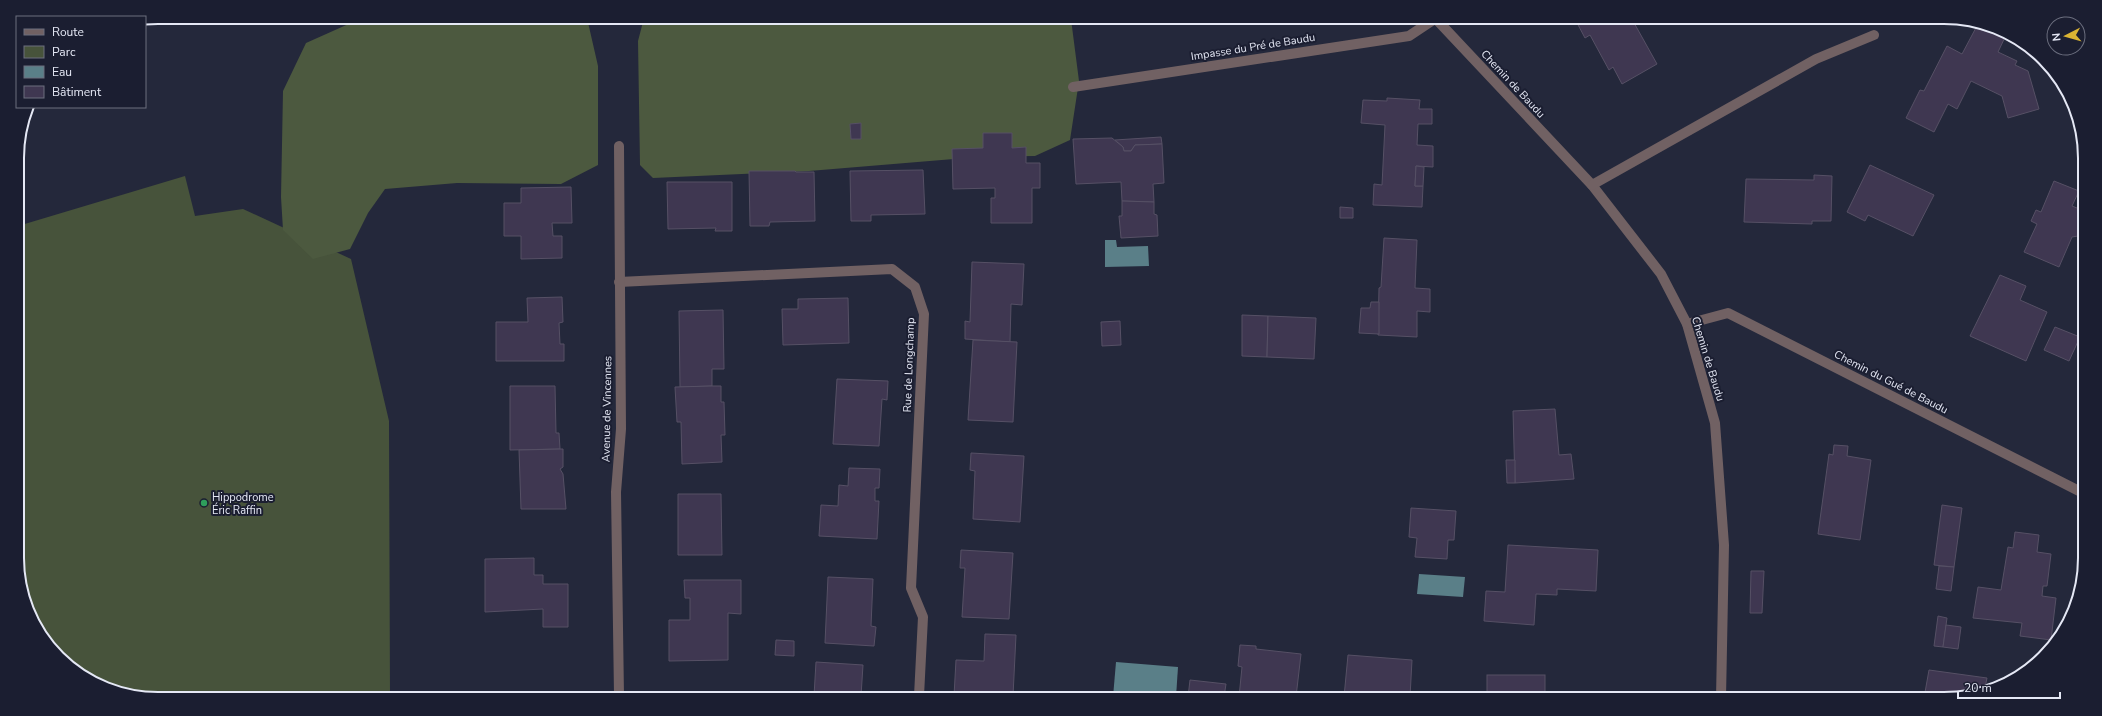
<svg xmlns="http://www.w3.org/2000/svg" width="2102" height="716" viewBox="0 0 2102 716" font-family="'Nunito Sans',sans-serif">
<rect width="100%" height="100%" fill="#24283b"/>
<polygon fill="#47533b" points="185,176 195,216 243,209 351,259 389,421 390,695 121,694 80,675 52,651 20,586 18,226"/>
<g fill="#4c593f">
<polygon points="362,18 587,18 598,66 598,165 561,184 457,183 385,189 368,213 350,249 313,259 283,230 281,197 283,91 306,43"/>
<polygon points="644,18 1071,19 1079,81 1070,140 1035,156 978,157 809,171 653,178 640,165 638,41"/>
</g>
<g fill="#5a7f88">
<polygon points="1105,240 1116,240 1117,247 1148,246 1149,266 1105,267"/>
<polygon points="1419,574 1465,577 1463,597 1417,594"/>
<polygon points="1116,662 1178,667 1176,697 1113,697"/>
</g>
<g fill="#3f3751" stroke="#565065">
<polygon points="1576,21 1633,21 1657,64 1622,84 1613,67 1609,70 1590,35 1585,38"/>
<polygon points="1979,22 2007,33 1998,52 2017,61 2015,65 2028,71 2039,109 2008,118 2002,96 1971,81 1957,109 1948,104 1934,132 1906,118 1920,90 1924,91 1947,46 1962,54"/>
<polygon points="1387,98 1420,100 1419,109 1432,109 1432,124 1418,124 1417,145 1433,146 1433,167 1416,166 1415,186 1423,186 1422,207 1373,205 1374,184 1382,185 1385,125 1361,123 1363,100 1387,101"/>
<polygon points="861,123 861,139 851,139 850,124"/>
<polygon points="983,133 1012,133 1012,148 1026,147 1026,163 1040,163 1040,188 1032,188 1032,223 991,223 991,198 995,198 995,188 953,189 952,149 983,148"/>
<polygon points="1161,137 1162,144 1135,145 1131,151 1124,151 1123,147 1115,140"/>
<polygon points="1112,138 1123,147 1124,151 1131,151 1135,145 1162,144 1164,183 1153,184 1154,202 1122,201 1121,182 1076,184 1073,139"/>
<polygon points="1870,165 1934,195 1913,236 1868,215 1865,221 1847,212"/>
<polygon points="1416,166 1424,167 1423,186 1415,186"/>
<polygon points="923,170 925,214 871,215 871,221 851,221 850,171"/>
<polygon points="749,171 795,171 796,172 814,172 815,221 770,222 769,226 750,226"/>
<polygon points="1814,175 1832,176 1831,221 1812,221 1812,224 1744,222 1746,179 1814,180"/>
<polygon points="2054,181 2079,191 2072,206 2082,210 2082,238 2078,236 2072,237 2059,267 2024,252 2037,224 2031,221 2036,210 2041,212"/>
<polygon points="667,182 732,182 732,231 715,231 716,228 668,229"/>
<polygon points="571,187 572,223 552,223 553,236 562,236 562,258 521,259 521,236 504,236 504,203 521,203 521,188"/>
<polygon points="1122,201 1154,202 1154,214 1157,215 1158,236 1121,238 1119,216 1122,216"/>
<polygon points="1340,207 1353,208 1353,218 1340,218"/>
<polygon points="1384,238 1417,240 1415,288 1430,289 1430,312 1417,311 1417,337 1378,335 1379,288 1381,287"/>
<polygon points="972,262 1024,264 1022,305 1011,304 1010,342 965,339 965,321 970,322"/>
<polygon points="2000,275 2026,286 2020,300 2047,312 2026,361 1970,336"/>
<polygon points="562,297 563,322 559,323 560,344 564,344 564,361 496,361 496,322 528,322 527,298"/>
<polygon points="848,298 849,343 783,345 782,309 798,309 798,299"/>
<polygon points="1371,302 1379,302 1379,334 1359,333 1361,308 1370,308"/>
<polygon points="723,310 724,369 712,369 712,386 680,387 679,311"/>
<polygon points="1242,315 1268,316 1267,357 1242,356"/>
<polygon points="1268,316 1316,318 1314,359 1267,357"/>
<polygon points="1120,321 1121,345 1102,346 1101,322"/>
<polygon points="2055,327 2080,337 2069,361 2044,350"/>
<polygon points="973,340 1017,342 1013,422 968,420"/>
<polygon points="837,379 888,381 887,400 882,399 879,446 833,444"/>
<polygon points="510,386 555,386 556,433 559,433 560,449 510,450"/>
<polygon points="712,386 721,386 721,402 724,402 725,435 721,435 722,462 682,464 681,422 677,422 675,387"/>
<polygon points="1555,409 1559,455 1571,454 1574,479 1515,483 1513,411"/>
<polygon points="1834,445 1848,446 1847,456 1871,460 1860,540 1818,534 1829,454 1833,455"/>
<polygon points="563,449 563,467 560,469 563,474 566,509 521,509 519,450"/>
<polygon points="971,453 1024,456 1020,522 973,519 975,471 970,470"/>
<polygon points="1506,460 1515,460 1515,483 1507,483"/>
<polygon points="849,468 880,469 879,488 875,488 875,501 879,501 877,539 819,536 821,505 838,506 839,485 848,486"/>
<polygon points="678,494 721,494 722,555 678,555"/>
<polygon points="1942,505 1962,508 1954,567 1934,565"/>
<polygon points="1411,508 1456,511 1454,540 1448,540 1447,559 1415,557 1417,538 1409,537"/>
<polygon points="2015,532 2039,535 2037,552 2051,554 2047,586 2043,586 2042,596 2056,598 2051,640 2020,636 2022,623 1973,618 1978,587 2001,590 2008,547 2013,548"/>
<polygon points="1508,545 1598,550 1596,591 1557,589 1557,595 1536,594 1534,625 1484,621 1486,591 1505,592"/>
<polygon points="961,550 1013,553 1009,619 962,617 965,568 960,568"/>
<polygon points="534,558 534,575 543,575 543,584 568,584 568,627 543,627 543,609 485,612 485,559"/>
<polygon points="1939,566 1954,567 1951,591 1936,589"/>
<polygon points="1751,571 1764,571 1762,613 1750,613"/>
<polygon points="828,577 873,579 871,626 876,627 874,646 825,643"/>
<polygon points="684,580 741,580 741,614 728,613 728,660 669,661 669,620 690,620 690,598 685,598"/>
<polygon points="1938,616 1947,618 1943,647 1934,646"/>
<polygon points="1946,625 1961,627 1958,649 1943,647"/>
<polygon points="985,634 1016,635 1013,696 954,696 956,660 984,661"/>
<polygon points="776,640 794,641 794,656 775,655"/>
<polygon points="1240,645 1256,646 1256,649 1301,654 1296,697 1239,697 1242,667 1238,666"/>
<polygon points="1348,655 1412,660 1410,697 1344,697"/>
<polygon points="816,662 863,665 861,696 814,696"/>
<polygon points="1929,670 1987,678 1984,692 1953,699 1924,698"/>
<rect x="1487" y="675" width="58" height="23"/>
<polygon points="1190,680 1226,684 1224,697 1188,697"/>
</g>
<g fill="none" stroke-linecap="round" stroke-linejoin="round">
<g stroke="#716163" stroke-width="10">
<polyline points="1437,20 1592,185 1661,274 1687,324 1715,423 1724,545 1721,698"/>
<polyline points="1073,87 1409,36 1433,20"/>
<polyline points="1592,185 1816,59 1874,35"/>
<polyline points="619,282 892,269 915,287 924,314 911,588 923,617 919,696"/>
<polyline points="1687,324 1728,313 2081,492"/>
<polyline points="619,695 616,492 621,429 619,146"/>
</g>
</g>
<circle fill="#2e9e5b" stroke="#1b1e31" stroke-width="1.5" cx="204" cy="503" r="4"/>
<g text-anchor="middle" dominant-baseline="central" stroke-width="4" stroke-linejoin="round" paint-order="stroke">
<g font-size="11" fill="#e5e8f5" stroke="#1b1e31">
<text transform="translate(1253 47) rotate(-9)">Impasse du Pré de Baudu</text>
<text transform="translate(1513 84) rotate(47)">Chemin de Baudu</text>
<text transform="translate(1708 359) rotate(73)">Chemin de Baudu</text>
<text transform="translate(909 365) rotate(-88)">Rue de Longchamp</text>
<text transform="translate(1891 382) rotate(27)">Chemin du Gué de Baudu</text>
<text transform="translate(607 409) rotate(-89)">Avenue de Vincennes</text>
</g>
<g font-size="11" fill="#e5e8f5" stroke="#1b1e31" text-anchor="start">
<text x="212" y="497">Hippodrome<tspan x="212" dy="13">Éric Raffin</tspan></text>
</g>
</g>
<path d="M0 0H2102V716H0ZM158 24H1944A134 134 0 0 1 2078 158V558A134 134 0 0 1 1944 692H158A134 134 0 0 1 24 558V158A134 134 0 0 1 158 24Z" fill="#1b1e31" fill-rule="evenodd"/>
<path fill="none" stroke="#e5e8f5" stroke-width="2" d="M158 24H1944A134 134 0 0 1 2078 158V558A134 134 0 0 1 1944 692H158A134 134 0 0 1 24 558V158A134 134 0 0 1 158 24Z"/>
<rect x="16" y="16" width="130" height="92" fill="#1b1e31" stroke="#6c6f7f"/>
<rect x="24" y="29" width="20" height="6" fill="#716163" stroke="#6c6f7f"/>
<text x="52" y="36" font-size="12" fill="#e5e8f5">Route</text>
<rect x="24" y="46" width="20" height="12" fill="#47533b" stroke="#6c6f7f"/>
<text x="52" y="56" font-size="12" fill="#e5e8f5">Parc</text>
<rect x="24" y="66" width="20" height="12" fill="#5a7f88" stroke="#6c6f7f"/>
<text x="52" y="76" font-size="12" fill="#e5e8f5">Eau</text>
<rect x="24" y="86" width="20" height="12" fill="#3f3751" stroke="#6c6f7f"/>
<text x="52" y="96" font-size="12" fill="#e5e8f5">Bâtiment</text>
<g transform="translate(2066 36) rotate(264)"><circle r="19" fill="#1b1e31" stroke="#6c6f7f"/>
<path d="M0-3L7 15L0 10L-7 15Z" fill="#dab333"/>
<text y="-6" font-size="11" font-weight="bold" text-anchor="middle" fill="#e5e8f5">N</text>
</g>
<path d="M1958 692v6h102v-6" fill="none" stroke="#e5e8f5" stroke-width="2"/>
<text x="1964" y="692" font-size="12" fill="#e5e8f5" stroke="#1b1e31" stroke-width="3" paint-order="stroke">20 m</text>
</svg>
